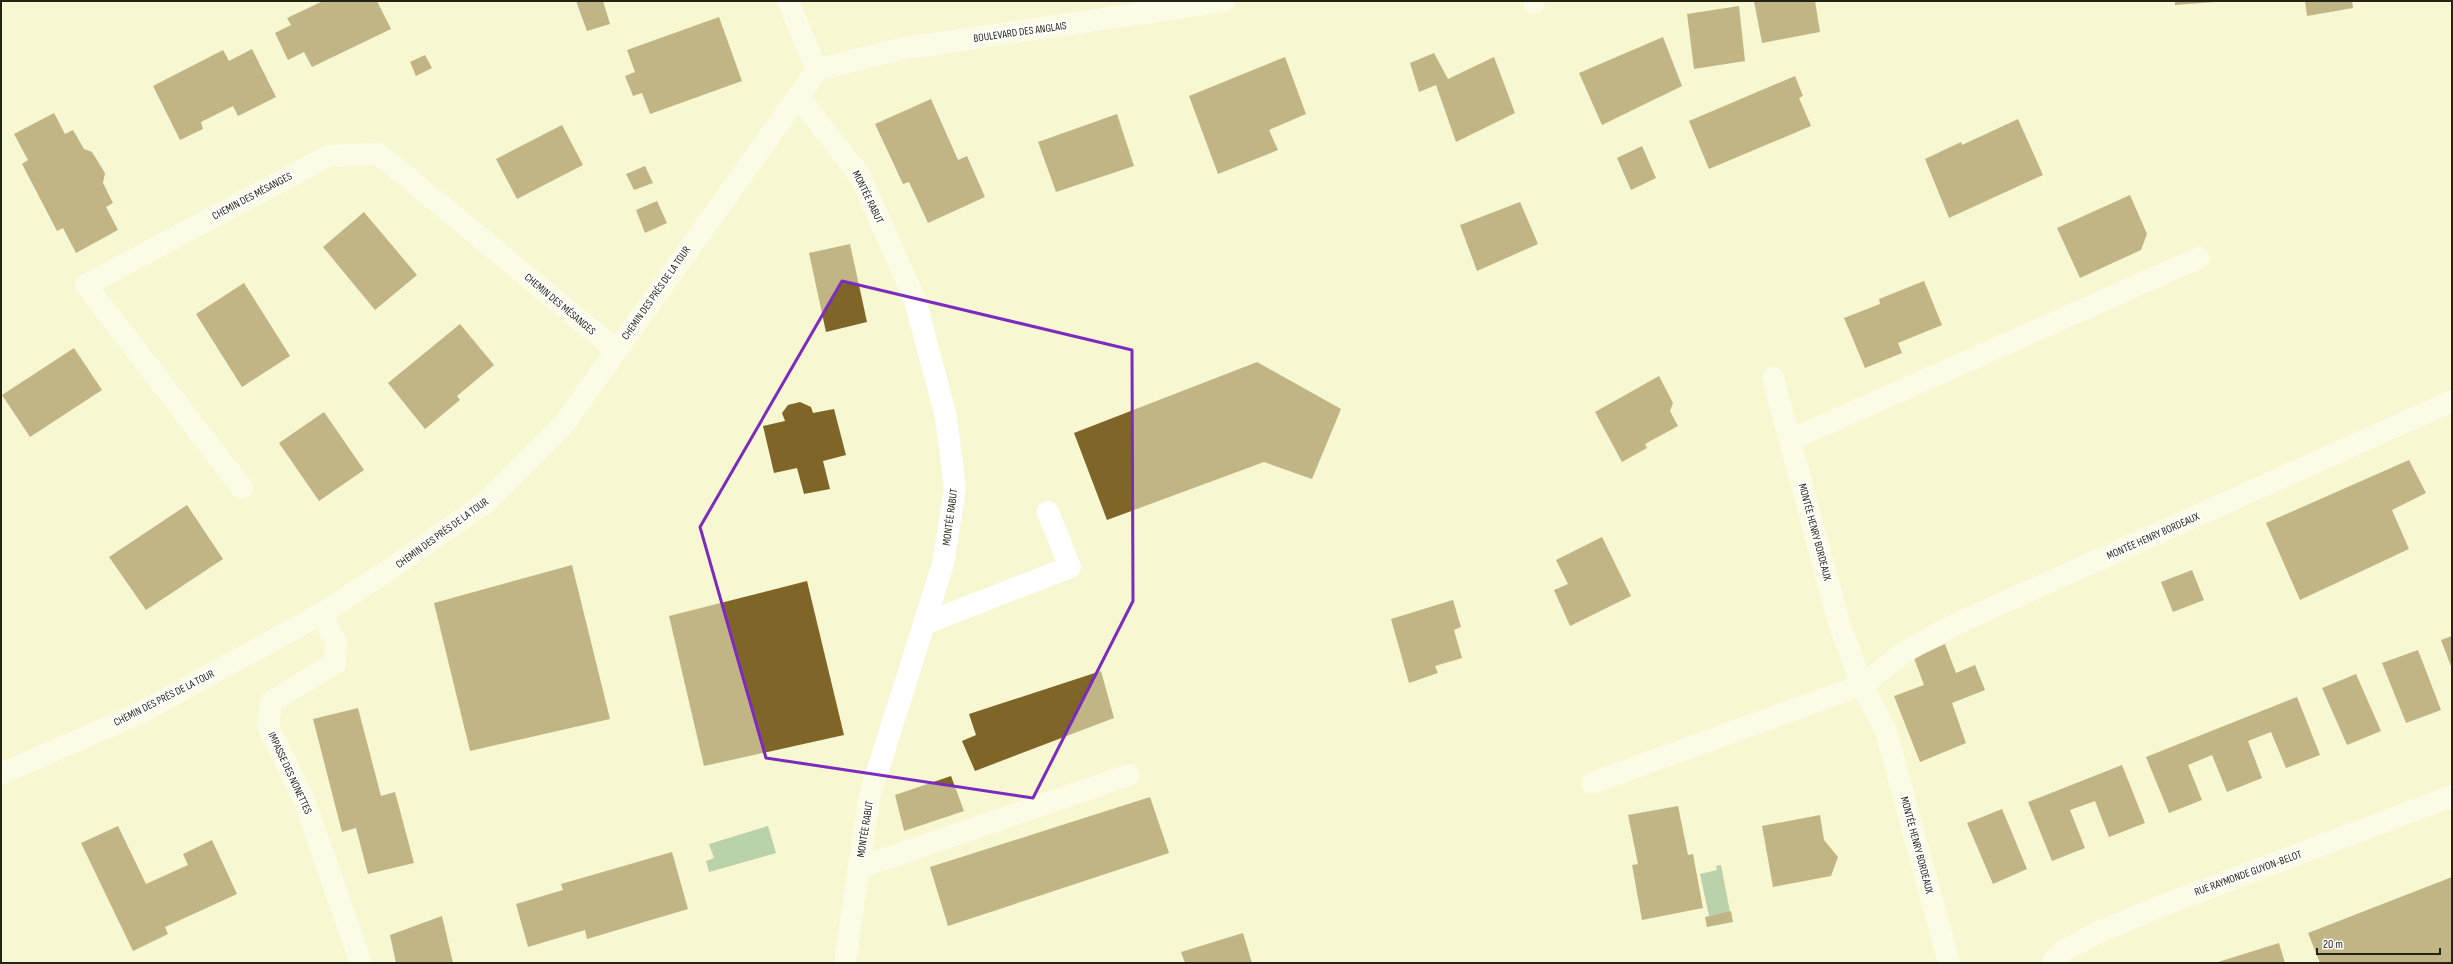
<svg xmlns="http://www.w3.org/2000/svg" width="2453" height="964" viewBox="0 0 2453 964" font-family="'Sofia Sans Condensed',sans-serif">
<rect width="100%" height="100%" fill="#f7f7d1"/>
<g fill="#70a578">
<polygon points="768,826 776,853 709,872 706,861 714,858 709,844"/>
<polygon points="1721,865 1730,912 1709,916 1700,874 1717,870 1716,866"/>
</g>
<g fill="#7f6528">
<polygon points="323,1 377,1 391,29 312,67 304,52 288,60 275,33 291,25 287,18"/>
<polygon points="576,1 603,1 610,24 587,31"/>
<polygon points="1754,1 1815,1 1820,32 1762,43"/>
<polygon points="2175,1 2215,1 2215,2 2175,5"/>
<polygon points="2305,1 2352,1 2353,8 2307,16"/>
<polygon points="1739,6 1745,61 1694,69 1687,14"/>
<polygon points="719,17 742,81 650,114 642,93 633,96 625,76 635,72 627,50"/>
<polygon points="1663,37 1682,86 1602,125 1579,73"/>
<polygon points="252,49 276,97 238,116 233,106 201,122 203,129 180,140 153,86 223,50 229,61"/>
<polygon points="1434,53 1448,79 1494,57 1515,113 1456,142 1436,85 1419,92 1410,63"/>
<polygon points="425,55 432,68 416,76 410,62"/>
<polygon points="1285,57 1306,114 1269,130 1278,150 1218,174 1189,96"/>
<polygon points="1795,76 1803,96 1799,98 1811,126 1709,169 1689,121"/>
<polygon points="931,99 958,160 967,156 985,197 928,223 909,182 903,184 875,124"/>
<polygon points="54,113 65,134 73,130 84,149 92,152 105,173 103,183 113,203 106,207 118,230 76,253 63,228 57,231 22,164 28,160 14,134"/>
<polygon points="1117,114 1134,166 1056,192 1038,142"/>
<polygon points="2018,119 2043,175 1949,218 1925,159 1961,142 1962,145"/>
<polygon points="562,125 583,165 517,199 496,159"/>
<polygon points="1642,146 1656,178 1631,190 1617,158"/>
<polygon points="645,166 653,183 634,190 626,174"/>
<polygon points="2130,195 2147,234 2141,250 2080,278 2057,228"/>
<polygon points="657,201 667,223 645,233 636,210"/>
<polygon points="1520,202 1538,244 1477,271 1460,225"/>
<polygon points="364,212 417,275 375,310 323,247"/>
<polygon points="850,244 867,322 826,332 809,253"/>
<polygon points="1924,281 1942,325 1898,343 1902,353 1865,368 1844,318 1880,304 1879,299"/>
<polygon points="244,283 290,356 242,387 196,314"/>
<polygon points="460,324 494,365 457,396 460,400 425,429 388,383"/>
<polygon points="74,348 102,390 30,437 2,395"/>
<polygon points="1257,362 1341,409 1312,479 1264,462 1107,520 1074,433"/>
<polygon points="1659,376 1673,403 1670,411 1678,426 1645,444 1647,448 1622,462 1595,412"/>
<polygon points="800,402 811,407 813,413 834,409 846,455 823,461 830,489 804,494 797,468 774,473 763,426 785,421 782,413 788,405"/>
<polygon points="324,412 364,470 319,501 279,443"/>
<polygon points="2409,460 2426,493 2392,510 2409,549 2300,600 2266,523"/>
<polygon points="187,505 223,559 146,610 109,557"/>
<polygon points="1602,537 1631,596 1570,626 1554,590 1568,584 1556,560"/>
<polygon points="572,565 610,719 470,751 434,603"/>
<polygon points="2192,570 2204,600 2173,612 2161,582"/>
<polygon points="807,581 844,735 704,766 669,616"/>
<polygon points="1453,600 1461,627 1454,630 1462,658 1435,666 1438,673 1409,683 1391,619"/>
<polygon points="2452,636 2452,669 2441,640"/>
<polygon points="1945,644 1956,673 1975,665 1985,690 1952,703 1966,743 1920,762 1894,696 1924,685 1914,658"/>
<polygon points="2418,650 2441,710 2406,723 2382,663"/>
<polygon points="1101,671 1114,718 975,771 962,741 976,735 969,714"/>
<polygon points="2356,674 2381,731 2347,745 2322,688"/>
<polygon points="2297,697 2320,755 2286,768 2271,732 2248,741 2262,778 2227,792 2212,755 2188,765 2202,800 2169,813 2146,757"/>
<polygon points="358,708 381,796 395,792 414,863 368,874 356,828 342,832 313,719"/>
<polygon points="2122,765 2145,823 2109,837 2095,801 2070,810 2085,848 2052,861 2028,802"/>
<polygon points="951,776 964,811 904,831 895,795"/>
<polygon points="1150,797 1169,853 948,926 930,867"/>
<polygon points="1678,806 1688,855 1693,854 1703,908 1642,920 1632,865 1638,864 1628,815"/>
<polygon points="2002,809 2027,869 1993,884 1967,823"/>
<polygon points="1820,815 1824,840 1838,857 1831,876 1773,887 1762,826"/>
<polygon points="118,826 146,884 188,865 183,854 212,840 237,894 165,927 168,934 133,951 81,843"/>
<polygon points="672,852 688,909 587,939 585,930 528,947 516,904 563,890 561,884"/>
<polygon points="2452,877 2452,963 2320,963 2308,933"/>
<polygon points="1731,911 1733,922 1707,927 1705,917"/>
<polygon points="442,916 453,963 396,963 390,935"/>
<polygon points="1243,933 1252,963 1185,963 1181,952"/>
<polygon points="2279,943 2285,963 2215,963"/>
</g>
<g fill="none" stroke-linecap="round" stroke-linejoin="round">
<g stroke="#fff" stroke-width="22">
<polyline points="1534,1 1534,3"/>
<polyline points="1790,440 2199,258"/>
<polyline points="321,614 336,642 335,663 271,702 268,726 304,800 361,963"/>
<polyline points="924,624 1070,567 1048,512"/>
<polyline points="1592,783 1862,685 1906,651 1958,623 2452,401"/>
<polyline points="859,868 1129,775"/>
<polyline points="2052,963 2063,951 2099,932 2169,903 2452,796"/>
</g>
<g stroke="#fff" stroke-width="22">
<polyline points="798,96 860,176 915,300 946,417 955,489 943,564 869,798 845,963"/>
<polyline points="1773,378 1839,623 1862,685 1886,731 1949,963"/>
<polyline points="242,488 86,285 328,156 379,154 616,350"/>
</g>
<g stroke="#fff" stroke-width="22">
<polyline points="788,1 817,70"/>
<polyline points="817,70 900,49 1224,1"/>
<polyline points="1,774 140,713 321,614 392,568 486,502 564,424 817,70"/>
</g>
</g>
<path d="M0 0H2453V964H0ZM842,281L1132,350L1133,601L1033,798L766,758L700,527Z" fill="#f7f7d1" fill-opacity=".55" fill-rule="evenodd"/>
<path fill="none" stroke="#7b2cbf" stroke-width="3" stroke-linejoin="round" d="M842,281L1132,350L1133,601L1033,798L766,758L700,527Z"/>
<g text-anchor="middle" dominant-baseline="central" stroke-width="4" stroke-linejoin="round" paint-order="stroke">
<g font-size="11" fill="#242416" stroke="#fff">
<text transform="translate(1020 32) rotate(-8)">BOULEVARD DES ANGLAIS</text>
<text transform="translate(252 196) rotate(-28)">CHEMIN DES MÉSANGES</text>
<text transform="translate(868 197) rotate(64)">MONTÉE RABUT</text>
<text transform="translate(656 293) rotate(-55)">CHEMIN DES PRÉS DE LA TOUR</text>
<text transform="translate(560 304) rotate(40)">CHEMIN DES MÉSANGES</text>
<text transform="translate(950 517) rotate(-82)">MONTÉE RABUT</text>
<text transform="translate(1815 532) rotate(75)">MONTÉE HENRY BORDEAUX</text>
<text transform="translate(442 533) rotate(-36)">CHEMIN DES PRÉS DE LA TOUR</text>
<text transform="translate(2153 536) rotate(-24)">MONTÉE HENRY BORDEAUX</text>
<text transform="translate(164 698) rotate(-27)">CHEMIN DES PRÉS DE LA TOUR</text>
<text transform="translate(290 773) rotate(65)">IMPASSE DES NONETTES</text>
<text transform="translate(865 829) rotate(-81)">MONTÉE RABUT</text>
<text transform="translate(1917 845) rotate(75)">MONTÉE HENRY BORDEAUX</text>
<text transform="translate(2248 873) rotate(-20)">RUE RAYMONDE GUYON-BELOT</text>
</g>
</g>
<rect width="2453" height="964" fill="none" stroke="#242416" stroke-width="4"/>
<path d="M2317 948v6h123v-6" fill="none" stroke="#242416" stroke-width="2"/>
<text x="2323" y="948" font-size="12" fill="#242416" stroke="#ffffff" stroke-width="3" paint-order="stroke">20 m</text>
</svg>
